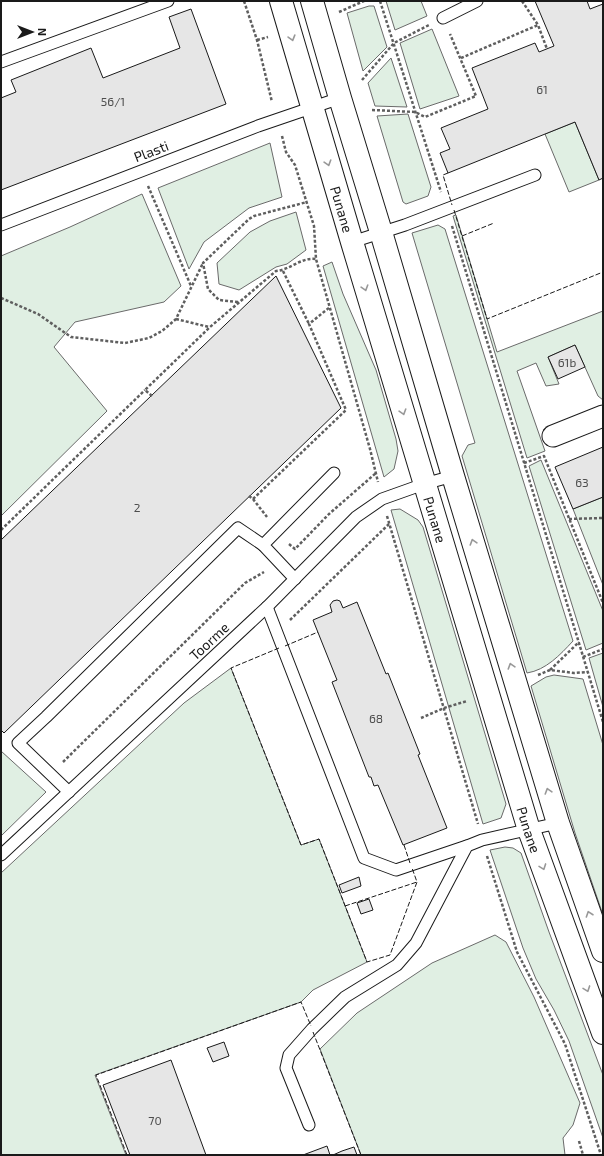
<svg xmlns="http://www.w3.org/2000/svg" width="604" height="1156" viewBox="0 0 604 1156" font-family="'Exo 2',sans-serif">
<rect width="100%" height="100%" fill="#fff"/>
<g fill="#e0efe3" stroke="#6a6a6a">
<polygon points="386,1 421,1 427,16 395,30"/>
<polygon points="369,6 374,6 387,47 363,71 347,13"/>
<polygon points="432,29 459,96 420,109 400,43"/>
<polygon points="391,58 407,107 375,106 368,83"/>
<polygon points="408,114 431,187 428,196 406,204 403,202 377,116"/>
<polygon points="575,122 599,180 569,192 545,134"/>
<polygon points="270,143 282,197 249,208 204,242 189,269 158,188"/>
<polygon points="142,194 181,286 164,302 75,322 54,347 107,411 1,516 1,256 70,227"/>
<polygon points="296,212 306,250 287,264 276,267 239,290 219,284 217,263 250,232 270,221"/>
<polygon points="456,215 497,352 603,311 603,400 598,396 575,345 548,357 559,384 546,386 536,363 517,371 545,451 527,458 453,216"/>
<path d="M438,225L445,229L573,641C560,655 546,670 527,673L462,456L468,445L475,443L412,233Z"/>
<polygon points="332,262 343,294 376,370 396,439 398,451 394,469 384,477 323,266"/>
<polygon points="541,460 603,611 603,643 586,650 529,466"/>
<polygon points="603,497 603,585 573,509"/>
<polygon points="400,509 418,520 423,527 506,804 501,818 483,824 391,510"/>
<polygon points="603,653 603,707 589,658"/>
<polygon points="231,668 301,845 319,839 367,962 313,990 301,1002 95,1075 126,1155 1,1155 1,873 184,703"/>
<polygon points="554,675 583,679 603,745 603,915 575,833 531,686 546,677"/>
<polygon points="1,751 46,792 1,836"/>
<polygon points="505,847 513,848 521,853 549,932 603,1075 603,1138 569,1041 554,1010 536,979 523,948 490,850"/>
<polygon points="495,935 506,942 534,997 580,1103 573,1125 563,1138 565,1155 361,1155 320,1049 357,1013 432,963"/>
</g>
<g fill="#e6e6e6" stroke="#1a1a1a">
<polygon points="535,1 587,1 590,9 603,4 603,178 599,180 575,122 448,173 440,153 450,149 441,128 488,109 472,68 535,43 539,52 554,46"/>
<polygon points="191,9 226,104 1,190 1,98 16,92 11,80 91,48 103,78 180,48 169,17"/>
<polygon points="276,276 341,408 4,733 1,730 1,540"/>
<polygon points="575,345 585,367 558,379 548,357"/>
<polygon points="603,447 603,497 573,509 555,467"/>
<polygon points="337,600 340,601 343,608 357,602 386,674 388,673 420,754 418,755 447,828 403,845 378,785 374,786 371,777 369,777 332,682 337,680 313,620 332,612 330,605 333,601"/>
<polygon points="359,877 361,886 342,893 339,885"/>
<polygon points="369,899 373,910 361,914 357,903"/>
<polygon points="224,1042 229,1056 213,1062 207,1048"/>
<polygon points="171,1060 206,1155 130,1155 103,1085"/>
<polygon points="327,1146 330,1155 303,1155"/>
<polygon points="354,1147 357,1155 333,1155 342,1151"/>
</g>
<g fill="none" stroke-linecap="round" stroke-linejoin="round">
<defs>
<g id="lane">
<polyline points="443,18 477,1"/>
<polyline points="1,62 168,1"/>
<polyline points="1,225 258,126 340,98"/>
<polyline points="352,242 405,225 535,175"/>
<polyline points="295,579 263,545 334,473"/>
<polyline points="267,607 364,858 396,870 467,846"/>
<polyline points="69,792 18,743 46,717 238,528 263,545"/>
<polyline points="1,855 267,607 356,517 382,499 424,484 453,476"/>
<polyline points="309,1125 286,1068 289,1055 312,1029 345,997 397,965 416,943 467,846 482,840 558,823"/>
</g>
<polyline id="street" points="553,436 603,416"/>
<g id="secondary">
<path id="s1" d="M281,1L352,242L529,830L603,1033"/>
<polyline points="312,1 340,98 381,232 453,476 558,823 603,951"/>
</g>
</defs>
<use href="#lane" stroke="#1a1a1a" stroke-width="13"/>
<use href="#street" stroke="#1a1a1a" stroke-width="23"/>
<use href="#secondary" stroke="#1a1a1a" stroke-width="24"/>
<g stroke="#5f5f5f" stroke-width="2.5" stroke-dasharray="3 2" stroke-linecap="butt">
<polyline points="244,1 257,40 272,102"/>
<polyline points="380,1 441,192"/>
<polyline points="522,1 538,25 547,49"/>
<polyline points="339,12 364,1"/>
<polyline points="257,40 268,37"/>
<polyline points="461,58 538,25"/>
<polyline points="362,80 394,43 429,25"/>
<polyline points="372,110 415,112 425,117 476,96 450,34"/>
<polyline points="282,136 286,152 295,165 314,226 316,259 370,449 378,482"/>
<polyline points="148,186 191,286"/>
<polyline points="452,226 603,722"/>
<polyline points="283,271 309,324"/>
<polyline points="1,298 38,314 71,337 125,343 149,338 162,331 176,319 203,263"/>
<polyline points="238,302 219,300 208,289 203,263 249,219 254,216 307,202"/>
<polyline points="176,319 209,327"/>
<path d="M152,396L145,390L210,327L276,271C290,270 301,257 316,259"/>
<polyline points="524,463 544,456 603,603"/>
<polyline points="249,496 253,499 267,517"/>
<polyline points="253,499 346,410 309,324 330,307"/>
<polyline points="387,516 478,824"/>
<polyline points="569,519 603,518"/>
<polyline points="1,530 145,390"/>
<polyline points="289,544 295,549 329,514 376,473"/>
<polyline points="290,620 389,524"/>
<polyline points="583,657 603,649"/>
<polyline points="550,670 579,642"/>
<polyline points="538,675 550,670 574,673 588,672"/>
<polyline points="421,718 444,708 467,701"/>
<polyline points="63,762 245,583 264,572"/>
<polyline points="487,856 517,952 565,1044 601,1155"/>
<polyline points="579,1141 583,1155"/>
</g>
<use href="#lane" stroke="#fff" stroke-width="11"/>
<use href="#street" stroke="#fff" stroke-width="21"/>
<use href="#secondary" stroke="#fff" stroke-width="22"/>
<g stroke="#1a1a1a" stroke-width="1" stroke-dasharray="5 2" stroke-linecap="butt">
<polyline points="448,173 443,175 452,205"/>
<polyline points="454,210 487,319 603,272"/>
<polyline points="462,236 494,223"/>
<polyline points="285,646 318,632"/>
<polyline points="279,648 231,668 301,845 319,839 367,962 390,955 417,882 412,868"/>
<polyline points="404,845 410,863"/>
<polyline points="345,906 417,882"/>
<polyline points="313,1032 361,1155"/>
<polyline points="127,1155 96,1075 301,1002 311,1026"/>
</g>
</g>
<defs><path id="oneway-chevron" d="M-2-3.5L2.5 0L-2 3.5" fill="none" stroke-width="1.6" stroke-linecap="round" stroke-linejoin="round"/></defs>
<g stroke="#989898">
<use href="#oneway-chevron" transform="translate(292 38) rotate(74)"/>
<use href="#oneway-chevron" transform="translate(328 163) rotate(73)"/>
<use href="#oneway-chevron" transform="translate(365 288) rotate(73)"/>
<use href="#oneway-chevron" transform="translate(403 412) rotate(73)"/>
<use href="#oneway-chevron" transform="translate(473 542) rotate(-107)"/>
<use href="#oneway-chevron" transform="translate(511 666) rotate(-107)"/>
<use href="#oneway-chevron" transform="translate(548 791) rotate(-107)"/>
<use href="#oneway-chevron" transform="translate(543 867) rotate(70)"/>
<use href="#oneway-chevron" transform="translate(589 914) rotate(-109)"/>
<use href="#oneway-chevron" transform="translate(587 989) rotate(70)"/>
</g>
<g text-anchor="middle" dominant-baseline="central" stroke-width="3" stroke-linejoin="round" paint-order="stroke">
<g font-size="12" fill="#4d4d4d">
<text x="542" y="89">61</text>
<text x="113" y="101">56/1</text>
<text x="567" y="362">61b</text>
<text x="582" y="482">63</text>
<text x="137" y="507">2</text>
<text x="376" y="718">68</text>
<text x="155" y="1120">70</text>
</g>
<g font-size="14" fill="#1a1a1a" stroke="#fff">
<text transform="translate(151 151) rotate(-21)">Plasti</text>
<text stroke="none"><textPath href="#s1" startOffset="217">Punane</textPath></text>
<text stroke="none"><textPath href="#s1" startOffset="541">Punane</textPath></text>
<text transform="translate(209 641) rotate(-43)">Toorme</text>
<text stroke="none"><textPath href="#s1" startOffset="865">Punane</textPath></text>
</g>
</g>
<rect width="604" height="1156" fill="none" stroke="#1a1a1a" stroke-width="4"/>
<g transform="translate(32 32) rotate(90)" stroke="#ffffff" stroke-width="3" paint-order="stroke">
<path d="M0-3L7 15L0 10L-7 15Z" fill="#1a1a1a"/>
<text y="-6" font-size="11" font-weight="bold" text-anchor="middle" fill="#1a1a1a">N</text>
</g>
</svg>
